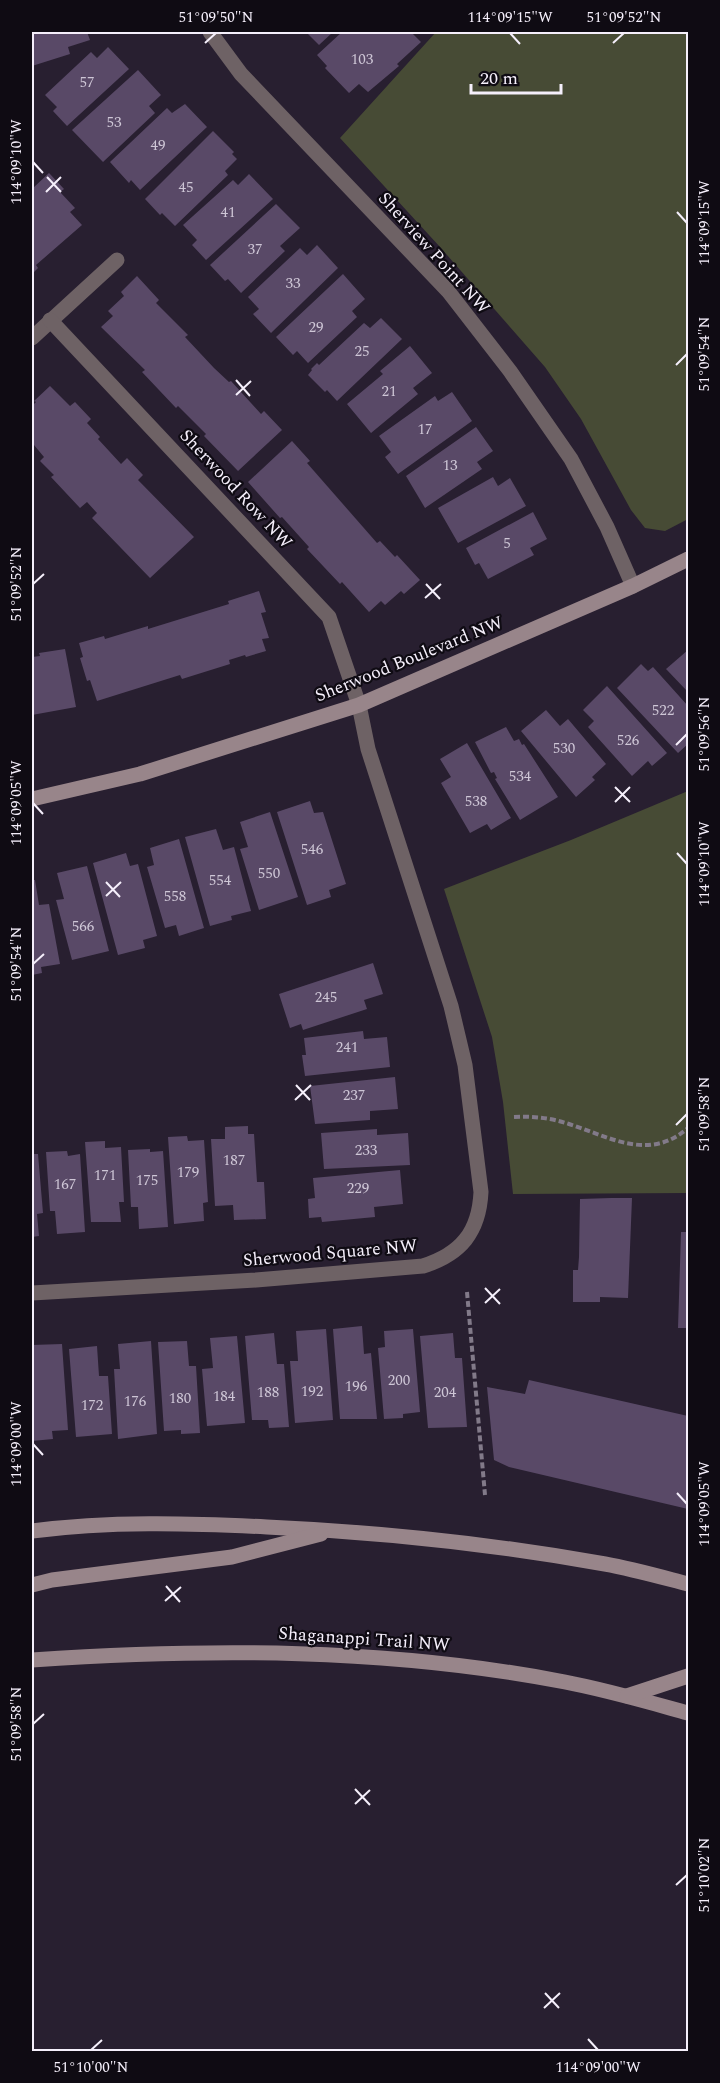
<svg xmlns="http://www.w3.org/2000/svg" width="720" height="2083" viewBox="0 0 720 2083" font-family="Spectral,serif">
<rect width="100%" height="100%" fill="#281f30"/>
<g fill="#474b35">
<polygon points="436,32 688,32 688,519 665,531 645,528 631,510 581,419 545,367 440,247 340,138"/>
<polygon points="688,791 688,1193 513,1194 503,1102 492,1037 444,889 571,840"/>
</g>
<g fill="#594967">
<polygon points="32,32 87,32 90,40 68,47 70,54 32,66"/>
<polygon points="306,32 333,32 319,45"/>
<polygon points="342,32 411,32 421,42 397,64 399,66 368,92 359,84 349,93 325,68 327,66 317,55"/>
<polygon points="108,47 129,69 67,126 53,111 57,107 45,95 91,52 97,58"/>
<polygon points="138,70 161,95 149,106 155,113 103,162 72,130"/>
<polygon points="185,104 207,127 140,190 131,180 129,183 110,162 167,108 172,113"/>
<polygon points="213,131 234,152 232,154 237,159 225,171 228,175 175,226 162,213 160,215 145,199"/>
<polygon points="49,173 64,189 60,192 75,208 70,212 82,225 36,265 38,268 32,274 32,189"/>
<polygon points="249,174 273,199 206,260 192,245 197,240 183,225 233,180 238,185"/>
<polygon points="276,204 300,228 280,246 285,251 241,293 228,279 225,281 210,265"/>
<polygon points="317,245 338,268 271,333 253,314 259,309 248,297 300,248 307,255"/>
<polygon points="343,274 365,299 352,311 357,317 308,363 297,351 293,355 276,337"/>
<polygon points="137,276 159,300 156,303 188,335 185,337 214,368 229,382 231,381 261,414 264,411 282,430 238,471 204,436 206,434 178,406 176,408 142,372 145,370 101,327 113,316 108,311 124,296 121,292"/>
<polygon points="381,318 402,339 337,401 327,390 325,392 308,375 312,370 311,369 317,363 319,365 364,323 370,328"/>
<polygon points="410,346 432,373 413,388 418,394 371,433 347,404 383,374 380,371"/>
<polygon points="50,386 70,406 75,402 91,419 87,423 100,437 98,439 121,464 127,458 143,475 138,480 194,537 150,578 92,518 97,513 87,502 80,508 51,477 54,475 40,461 44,457 34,445 32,448 32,406 36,402 34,401"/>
<polygon points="452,392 472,421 398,474 385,457 391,452 379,436 435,396 438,401"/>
<polygon points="476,427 493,451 477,462 482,469 425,508 406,476"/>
<polygon points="292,441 310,461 307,463 377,543 380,541 395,557 397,555 420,580 404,594 401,591 385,605 381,601 369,612 342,582 340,584 307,549 309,547 282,517 280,518 248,482"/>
<polygon points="493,477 498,486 510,478 526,506 458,543 438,508"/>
<polygon points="533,512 547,539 530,548 534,555 488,579 479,563 475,565 466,548"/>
<polygon points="259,591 266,612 261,613 269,638 262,639 266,651 246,657 245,655 229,660 230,664 182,679 180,675 97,701 90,680 87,681 80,658 83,657 79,643 104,636 105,639 148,626 148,629 229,604 228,601"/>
<polygon points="65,649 76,707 32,715 32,657 40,656 39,653"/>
<polygon points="688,650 688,692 666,669"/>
<polygon points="641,664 648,671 653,667 688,706 688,744 678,753 617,688"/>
<polygon points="607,686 667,753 652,766 648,761 632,776 588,727 594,721 583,710"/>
<polygon points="546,710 560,726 568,719 606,764 592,777 595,780 576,797 521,731"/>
<polygon points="506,727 514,741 519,739 522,745 524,744 558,797 520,820 495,779 497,778 494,772 491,773 475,742"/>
<polygon points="467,743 511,818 491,830 487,824 470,833 441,783 451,777 440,759"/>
<polygon points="310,801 314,813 323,812 346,884 329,890 331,897 307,905 277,812"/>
<polygon points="270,812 298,897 259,910 240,849 248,847 240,822"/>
<polygon points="216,829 223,850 234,847 251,911 231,916 232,920 210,926 185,837"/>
<polygon points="179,839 204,928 179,936 176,925 165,928 147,867 154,865 150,848"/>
<polygon points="126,853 130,866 138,864 157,936 143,940 145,948 118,955 93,863"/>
<polygon points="87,866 109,951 72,960 56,900 64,899 57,873"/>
<polygon points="32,880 35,880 39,905 49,904 60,964 41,967 42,973 32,975"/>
<polygon points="373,963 383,994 364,1000 367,1009 303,1030 301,1024 290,1028 279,994"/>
<polygon points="363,1031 364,1039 387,1037 390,1067 305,1076 302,1055 306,1055 304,1038"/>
<polygon points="395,1077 398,1109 370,1111 370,1120 315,1124 310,1086"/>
<polygon points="248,1126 248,1134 254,1134 257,1182 264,1182 266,1219 234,1220 233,1205 215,1206 211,1139 225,1139 225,1127"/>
<polygon points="377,1129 377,1135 408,1133 410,1165 324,1169 321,1133"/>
<polygon points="187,1136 188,1141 204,1140 208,1202 203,1203 204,1221 174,1224 168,1137"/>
<polygon points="105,1141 105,1148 121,1147 124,1202 119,1202 121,1222 91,1222 85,1142"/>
<polygon points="150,1149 150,1152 163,1151 168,1227 139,1229 138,1207 131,1207 128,1150"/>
<polygon points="67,1151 68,1156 80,1154 85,1232 57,1234 55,1211 50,1211 46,1152"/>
<polygon points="32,1154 38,1154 43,1213 37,1214 39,1236 32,1237"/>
<polygon points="400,1170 403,1204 374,1207 375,1217 322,1222 321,1217 309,1218 308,1199 315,1198 313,1178"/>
<polygon points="611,1198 632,1198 628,1298 600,1297 600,1302 573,1302 573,1270 578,1270 579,1257 580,1199"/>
<polygon points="681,1232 688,1232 688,1328 678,1328"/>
<polygon points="362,1326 364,1354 371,1353 377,1419 340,1419 333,1329"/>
<polygon points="326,1329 333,1420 295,1423 290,1361 298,1361 296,1331"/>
<polygon points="413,1329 420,1412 403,1414 403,1418 384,1419 378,1348 385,1347 384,1331"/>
<polygon points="274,1333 277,1364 284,1364 289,1427 269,1428 268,1420 252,1420 245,1336"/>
<polygon points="453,1333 455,1358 462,1358 467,1427 428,1428 420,1336"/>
<polygon points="237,1336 245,1423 207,1426 202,1369 213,1368 210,1338"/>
<polygon points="151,1341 157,1434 118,1439 114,1369 120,1369 118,1344"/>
<polygon points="187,1341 189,1366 196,1366 200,1433 181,1434 181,1430 164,1431 158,1342"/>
<polygon points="62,1344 68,1430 52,1431 53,1439 32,1441 32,1377 34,1376 32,1345"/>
<polygon points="97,1346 99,1376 108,1376 112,1434 76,1437 69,1349"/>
<polygon points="529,1380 688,1416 688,1509 509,1467 494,1460 487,1387 525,1394"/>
</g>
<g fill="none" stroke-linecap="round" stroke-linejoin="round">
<g stroke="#827a89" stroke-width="4" stroke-dasharray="6 3" stroke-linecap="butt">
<path d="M514,1117C533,1116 551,1118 569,1124C610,1137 649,1162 688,1128"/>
<polyline points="467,1292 485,1495"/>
</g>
<g stroke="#6e6265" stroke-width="15">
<polyline points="210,32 241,74 448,291 510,371 571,459 607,527 633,586"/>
<polyline points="32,338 117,260"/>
<path d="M32,1293L256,1280L423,1266C461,1254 479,1232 481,1192L465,1065L451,1006L368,749L359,705L329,617L50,320"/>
</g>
<g stroke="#98858a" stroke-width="15">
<polyline points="32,799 140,774 359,705 633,586 688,559"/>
<path d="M32,1531C109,1521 189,1523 267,1527C380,1532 493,1544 605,1564C633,1569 661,1577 688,1584"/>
<polyline points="32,1585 52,1580 232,1557 321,1534"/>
<path d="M32,1660C210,1648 389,1648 565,1682C607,1690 648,1702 688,1713"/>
<polyline points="627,1696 688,1676"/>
</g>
</g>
<path fill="none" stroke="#f5effb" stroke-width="2" d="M510,33L520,44M205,43L216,33M613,43L624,33M33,162L43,173M47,177L61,192M46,192L61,177M677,212L687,223M676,365L687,354M236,380L250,396M236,395L251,381M33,584L44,574M426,584L440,599M425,598L441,584M676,745L687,734M615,787L630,802M615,802L630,787M33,803L43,814M677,853L687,864M106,882L120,897M106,896L121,882M33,964L44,954M296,1085L310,1100M295,1100L311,1085M676,1125L687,1114M485,1288L500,1304M485,1303L500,1289M33,1444L43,1455M677,1493L687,1504M166,1586L180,1602M165,1601L181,1587M33,1724L44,1714M355,1789L370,1805M355,1804L370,1790M676,1885L687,1875M545,1993L559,2008M544,2008L560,1993M588,2039L598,2050M91,2050L102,2040"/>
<g text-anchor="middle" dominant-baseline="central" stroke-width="4.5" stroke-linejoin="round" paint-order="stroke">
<g font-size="15" fill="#cec6d6">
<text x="362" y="59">103</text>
<text x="87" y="82">57</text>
<text x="114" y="122">53</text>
<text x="158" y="145">49</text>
<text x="186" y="187">45</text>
<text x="228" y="212">41</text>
<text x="255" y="249">37</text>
<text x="293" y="283">33</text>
<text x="316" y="327">29</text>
<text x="362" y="351">25</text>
<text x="389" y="391">21</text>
<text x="425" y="429">17</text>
<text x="450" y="465">13</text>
<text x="507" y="543">5</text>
<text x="663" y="710">522</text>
<text x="628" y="740">526</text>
<text x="564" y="748">530</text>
<text x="520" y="776">534</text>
<text x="476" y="801">538</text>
<text x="312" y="849">546</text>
<text x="269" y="873">550</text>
<text x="220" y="880">554</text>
<text x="175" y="896">558</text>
<text x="83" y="926">566</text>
<text x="326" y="997">245</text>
<text x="347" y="1047">241</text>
<text x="354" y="1095">237</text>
<text x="366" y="1150">233</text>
<text x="234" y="1160">187</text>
<text x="188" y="1172">179</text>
<text x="105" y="1175">171</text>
<text x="147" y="1180">175</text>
<text x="65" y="1184">167</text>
<text x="358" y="1188">229</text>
<text x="399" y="1380">200</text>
<text x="356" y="1386">196</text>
<text x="312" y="1391">192</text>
<text x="268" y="1392">188</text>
<text x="445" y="1392">204</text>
<text x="224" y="1396">184</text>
<text x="180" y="1398">180</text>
<text x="135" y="1401">176</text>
<text x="92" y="1405">172</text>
</g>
<g font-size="18" fill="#f5effb" stroke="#0f0b13">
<text transform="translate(434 253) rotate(48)">Sherview Point NW</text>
<text transform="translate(236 489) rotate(47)">Sherwood Row NW</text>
<text transform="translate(409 659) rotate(-22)">Sherwood Boulevard NW</text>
<text transform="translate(330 1253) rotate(-5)">Sherwood Square NW</text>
<text transform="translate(364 1639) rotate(4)">Shaganappi Trail NW</text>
</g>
</g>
<rect width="720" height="2083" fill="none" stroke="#0f0b13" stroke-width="66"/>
<path d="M471 84v9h90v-9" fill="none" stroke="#f5effb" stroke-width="3"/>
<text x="480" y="84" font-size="18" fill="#f5effb" stroke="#0f0b13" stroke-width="4.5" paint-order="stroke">20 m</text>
<rect x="33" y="33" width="654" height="2017" fill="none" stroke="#f5effb" stroke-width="2"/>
<g font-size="15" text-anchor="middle" fill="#f5effb">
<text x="216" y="22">51°09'50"N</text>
<text x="510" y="22">114°09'15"W</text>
<text x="624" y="22">51°09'52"N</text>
<text transform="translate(16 162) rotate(-90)" y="5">114°09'10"W</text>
<text transform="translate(704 223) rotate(-90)" y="5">114°09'15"W</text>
<text transform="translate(704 354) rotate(-90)" y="5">51°09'54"N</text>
<text transform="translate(16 584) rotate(-90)" y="5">51°09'52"N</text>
<text transform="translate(704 734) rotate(-90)" y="5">51°09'56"N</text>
<text transform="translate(16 803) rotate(-90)" y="5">114°09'05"W</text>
<text transform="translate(704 864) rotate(-90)" y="5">114°09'10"W</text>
<text transform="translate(16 964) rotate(-90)" y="5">51°09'54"N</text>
<text transform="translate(704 1114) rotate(-90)" y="5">51°09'58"N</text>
<text transform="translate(16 1444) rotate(-90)" y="5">114°09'00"W</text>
<text transform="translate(704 1504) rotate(-90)" y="5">114°09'05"W</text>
<text transform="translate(16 1724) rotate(-90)" y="5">51°09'58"N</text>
<text transform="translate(704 1875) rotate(-90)" y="5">51°10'02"N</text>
<text x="91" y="2072">51°10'00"N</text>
<text x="598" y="2072">114°09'00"W</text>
</g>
</svg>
